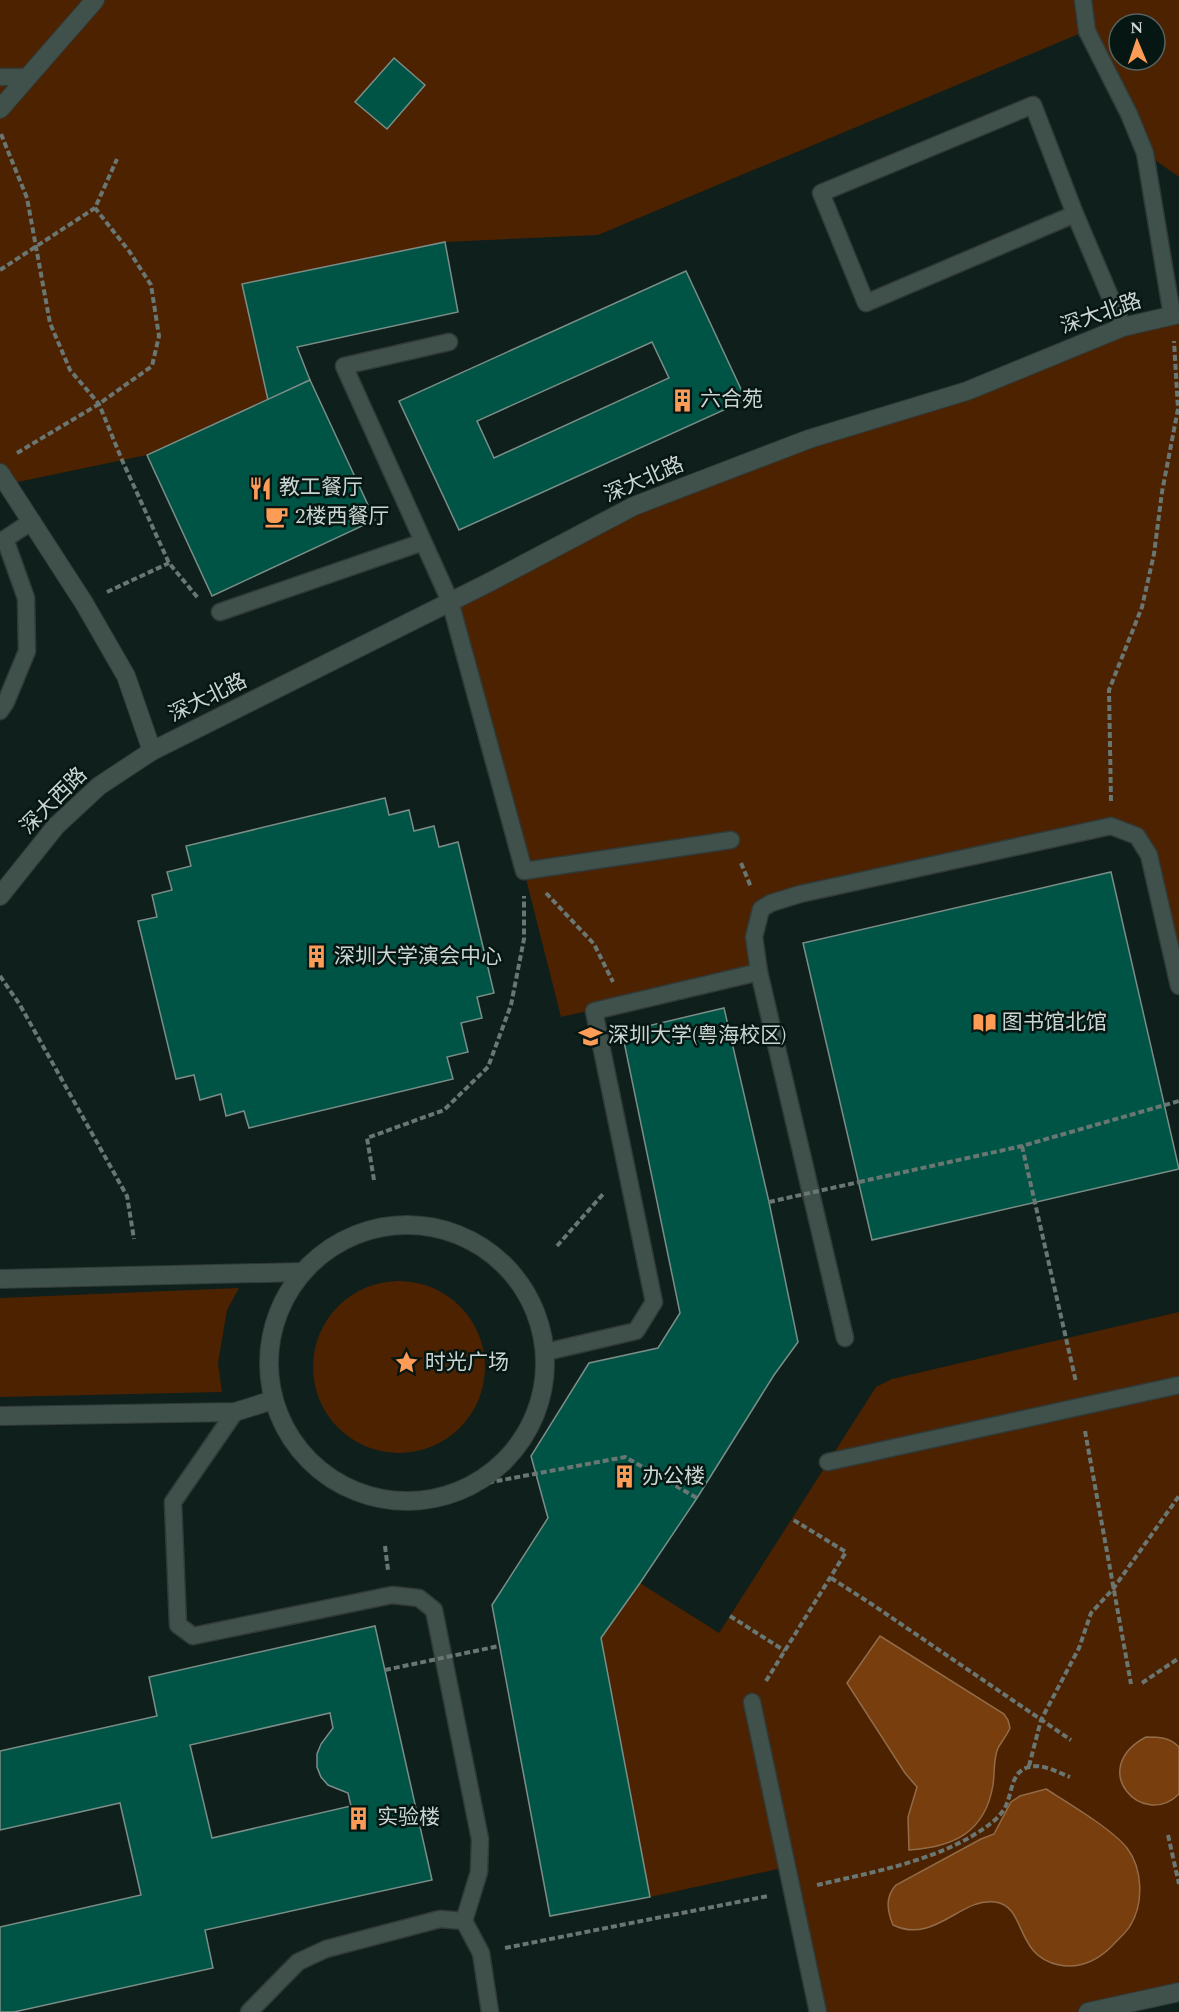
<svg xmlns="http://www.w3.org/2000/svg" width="1179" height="2012" viewBox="0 0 1179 2012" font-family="Spectral,'Noto Sans SC',serif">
<rect width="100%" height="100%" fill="#0f1f1b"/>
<g fill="#4c2200" fill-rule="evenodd">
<path d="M0,0H1179V177L1145,153L1086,31L598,235L445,242L242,284L268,400L147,455L8,484L0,473ZM1119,24H1155V60H1119Z"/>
<polygon points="1179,314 1179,986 1149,855 1121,829 761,909 759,972 561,1017 524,871 450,601 634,506"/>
<circle cx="399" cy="1367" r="86"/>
<polygon points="239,1288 227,1310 218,1363 222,1392 0,1397 0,1298"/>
<polygon points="1179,1312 1179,1992 1088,2012 818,2012 787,1867 650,1897 601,1638 640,1583 719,1633 876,1387 892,1379"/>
</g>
<g fill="#793e0d" stroke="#926b48" stroke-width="1.5">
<path d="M880,1636L1004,1714L1008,1720L1010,1728C1007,1735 1002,1741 998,1748C993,1760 995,1773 993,1785C985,1833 953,1847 909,1850L908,1817L917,1787L905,1773L847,1683Z"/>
<path d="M1146,1737C1159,1737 1169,1737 1179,1747V1794C1143,1830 1086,1769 1146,1737Z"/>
<path d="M1046,1789C1068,1803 1112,1829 1127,1848C1143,1869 1144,1904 1130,1926C1126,1933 1118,1939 1112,1946C1097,1961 1080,1969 1059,1965C1014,1956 1027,1906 995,1902C961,1897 934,1945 893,1925C887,1910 885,1897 896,1885L981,1839L994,1834L1011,1802L1020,1796Z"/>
</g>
<g fill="#005446" stroke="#7a8d87" stroke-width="1.5" fill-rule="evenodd">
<polygon points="394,58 425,85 387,129 355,102"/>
<polygon points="445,242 458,312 297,347 310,380 268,400 242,284"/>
<path d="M686,271L746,400L459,530L399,401ZM652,342L669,378L494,458L477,421Z"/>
<polygon points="310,380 375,520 212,596 147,455"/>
<polygon points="385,798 389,815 409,810 414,831 434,826 439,847 458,842 494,993 477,997 482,1018 461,1023 468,1052 447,1057 453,1079 249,1128 244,1111 226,1116 221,1094 200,1100 194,1075 176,1079 138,921 157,917 152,895 172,890 167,872 191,866 186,846"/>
<polygon points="1111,872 1179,1169 872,1240 803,943"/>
<polygon points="724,1008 769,1202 798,1342 774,1375 697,1498 640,1583 601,1638 650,1897 550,1916 492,1605 548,1518 531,1456 589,1363 658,1348 680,1313 622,1032"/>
<path d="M375,1626L432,1880L205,1930L213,1968L14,2012H0V1927L141,1895L120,1803L0,1830V1751L157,1716L149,1677ZM330,1713L333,1728L321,1744L317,1754V1767L321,1777L328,1785L348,1793L351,1806L212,1838L190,1745Z"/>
</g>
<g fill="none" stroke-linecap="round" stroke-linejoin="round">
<defs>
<g id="service">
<polyline points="1083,0 1087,31 1129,114 1145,153 1172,315"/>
<polyline points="0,77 26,77"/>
<polyline points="1075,214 1033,105 821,193 866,303 1075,214 1123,327"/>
<polyline points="449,342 344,366 450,601 524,871 731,840"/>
<polyline points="220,612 423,542"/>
<polyline points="0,711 6,702 27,651 26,598 5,539 32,521"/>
<polyline points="845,1338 759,972 754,937 761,909 771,903 800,894 1111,826 1137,836 1149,855 1179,986"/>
<polyline points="546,1352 636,1331 654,1302 594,1011 759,972"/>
<polyline points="235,1412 173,1502 178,1625 193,1636 392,1595 419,1598 434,1610 480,1839 479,1872 464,1921"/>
<polyline points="828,1462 1179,1385"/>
<polyline points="752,1702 818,2012"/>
<polyline points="249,2012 298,1962 326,1949 440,1919 464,1921 481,1953 490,2012"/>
</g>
<g id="minor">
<polyline points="0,109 95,0"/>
<polyline points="0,473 84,603 126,676 152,751"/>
<polyline points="0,896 56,826 99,786 152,751 490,582 634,506 809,439 967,391 1123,327 1179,314"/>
<circle cx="407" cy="1363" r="138"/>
<polyline points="0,1279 303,1272"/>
<polyline points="0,1416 235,1412 273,1400"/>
<polyline points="1088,2012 1179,1992"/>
</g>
</defs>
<use href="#service" stroke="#313a37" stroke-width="19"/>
<use href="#minor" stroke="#313a37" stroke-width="20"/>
<g stroke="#697672" stroke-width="4" stroke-dasharray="6 3" stroke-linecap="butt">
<polyline points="1,134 27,198 50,323 70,370 99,404 122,460 169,563 198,598"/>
<polyline points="0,270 95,208 117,159"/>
<polyline points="17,453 99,404 152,366 159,336 151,285 129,251 95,208"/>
<polyline points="107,592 169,563"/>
<polyline points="1111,801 1109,690 1142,607 1154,554 1162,492 1178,409 1174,341"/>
<polyline points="741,863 751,887"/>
<polyline points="546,893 594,944 613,982"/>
<polyline points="0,976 20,1005 127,1196 134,1239"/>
<polyline points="1022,1146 1076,1382"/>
<polyline points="374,1180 367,1138 444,1110 488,1067 511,1005 524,939 524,896"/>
<polyline points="859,1182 1022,1146 1179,1101"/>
<polyline points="557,1246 604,1193"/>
<polyline points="1085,1431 1131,1684"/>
<polyline points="470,1486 625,1457 697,1498"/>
<polyline points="385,1546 388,1570"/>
<polyline points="831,1578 873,1605 1071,1740"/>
<polyline points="730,1616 785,1651"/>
<polyline points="766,1681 846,1552 792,1519"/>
<polyline points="1142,1683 1179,1658"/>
<polyline points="1029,1766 1041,1720 1079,1648 1091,1613 1113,1589 1179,1496"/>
<polyline points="1168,1835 1179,1884"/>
<path d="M817,1885C873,1872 943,1860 990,1824C996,1820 1005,1810 1007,1803C1012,1791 1012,1773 1026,1768C1040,1762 1057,1772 1070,1777"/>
<polyline points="505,1948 768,1896"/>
</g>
<use href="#service" stroke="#40514c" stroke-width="16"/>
<use href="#minor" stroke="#40514c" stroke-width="18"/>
<g stroke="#697672" stroke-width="4" stroke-dasharray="6 3" stroke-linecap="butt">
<polyline points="769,1202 859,1182"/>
<polyline points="385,1670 499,1646"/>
</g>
</g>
<defs>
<symbol id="building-bare" viewBox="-9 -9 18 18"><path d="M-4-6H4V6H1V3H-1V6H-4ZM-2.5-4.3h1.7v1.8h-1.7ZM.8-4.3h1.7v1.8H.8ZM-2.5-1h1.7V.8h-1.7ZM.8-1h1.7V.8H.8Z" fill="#fd9c56" stroke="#061612" stroke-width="2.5" paint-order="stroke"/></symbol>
<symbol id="restaurant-bare" viewBox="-9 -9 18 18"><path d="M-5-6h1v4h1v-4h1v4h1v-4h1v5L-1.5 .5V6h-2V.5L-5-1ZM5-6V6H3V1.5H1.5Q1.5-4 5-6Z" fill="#fd9c56" stroke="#061612" stroke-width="2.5" paint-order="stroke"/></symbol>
<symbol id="cafe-bare" viewBox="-9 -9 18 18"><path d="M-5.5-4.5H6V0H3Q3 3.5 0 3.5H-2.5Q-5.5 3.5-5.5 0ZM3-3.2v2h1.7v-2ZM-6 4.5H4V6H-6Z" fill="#fd9c56" stroke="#061612" stroke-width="2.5" paint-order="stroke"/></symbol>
<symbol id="library-bare" viewBox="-9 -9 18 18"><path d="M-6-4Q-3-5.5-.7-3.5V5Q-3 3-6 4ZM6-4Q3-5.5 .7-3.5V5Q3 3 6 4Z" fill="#fd9c56" stroke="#061612" stroke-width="2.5" paint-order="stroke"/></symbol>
<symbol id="university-bare" viewBox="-9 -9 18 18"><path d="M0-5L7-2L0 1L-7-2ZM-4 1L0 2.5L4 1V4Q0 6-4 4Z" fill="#fd9c56" stroke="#061612" stroke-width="2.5" paint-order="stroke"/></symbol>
<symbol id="sight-bare" viewBox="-9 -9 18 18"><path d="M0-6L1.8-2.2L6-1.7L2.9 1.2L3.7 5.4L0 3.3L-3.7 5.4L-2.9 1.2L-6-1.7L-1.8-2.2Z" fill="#fd9c56" stroke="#061612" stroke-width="2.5" paint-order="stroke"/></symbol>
</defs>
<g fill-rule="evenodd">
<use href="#building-bare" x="666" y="384" width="33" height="33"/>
<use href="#restaurant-bare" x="244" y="472" width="33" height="33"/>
<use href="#cafe-bare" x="260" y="500" width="33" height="33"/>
<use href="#building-bare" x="300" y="940" width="33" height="33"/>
<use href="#library-bare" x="968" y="1006" width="33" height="33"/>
<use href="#university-bare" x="574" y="1020" width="33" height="33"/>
<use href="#sight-bare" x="390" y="1346" width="33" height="33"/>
<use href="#building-bare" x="608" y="1460" width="33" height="33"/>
<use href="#building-bare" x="342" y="1802" width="33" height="33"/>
</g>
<g text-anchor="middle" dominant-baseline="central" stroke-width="5" stroke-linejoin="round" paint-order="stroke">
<g font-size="21" fill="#cbd5d2" stroke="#061612">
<text transform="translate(1101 314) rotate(-19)">深大北路</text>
<text transform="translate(644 480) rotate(-23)">深大北路</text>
<text transform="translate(208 698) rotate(-26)">深大北路</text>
<text transform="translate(54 801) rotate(-45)">深大西路</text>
</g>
<g font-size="21" fill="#cbd5d2" stroke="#061612" text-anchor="start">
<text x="700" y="400">六合苑</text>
<text x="279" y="488">教工餐厅</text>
<text x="295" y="517">2楼西餐厅</text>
<text x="334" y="957">深圳大学演会中心</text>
<text x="1002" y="1023">图书馆北馆</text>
<text x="608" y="1036">深圳大学(粤海校区)</text>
<text x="425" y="1363">时光广场</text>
<text x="642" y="1477">办公楼</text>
<text x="377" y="1818">实验楼</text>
</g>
</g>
<g transform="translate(1137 42) rotate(358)"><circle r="28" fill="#061612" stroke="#55625f" stroke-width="1.5"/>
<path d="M0-4.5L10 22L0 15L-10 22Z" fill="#fd9c56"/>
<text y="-9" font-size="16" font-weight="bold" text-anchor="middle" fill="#cbd5d2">N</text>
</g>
</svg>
